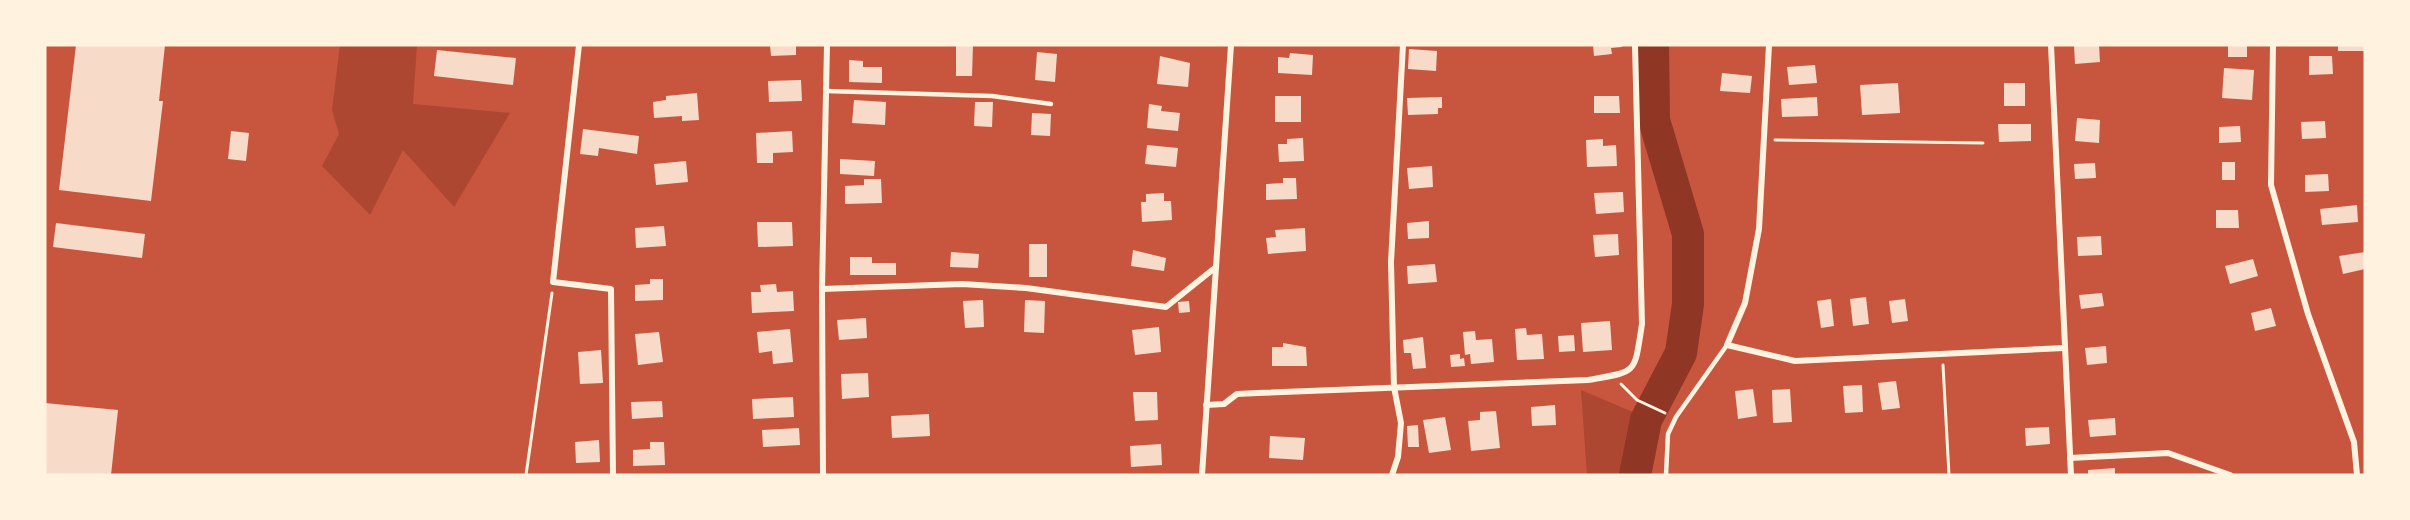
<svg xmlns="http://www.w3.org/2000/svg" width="2410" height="520" viewBox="0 0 2410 520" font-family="Commissioner,sans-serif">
<rect width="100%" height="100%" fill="#c8553d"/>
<g fill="#ae4732">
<polygon points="340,45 417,45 413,104 510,113 454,207 403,150 370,215 322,166 339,134 332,110"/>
<polygon points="1581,390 1640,415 1630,475 1587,475"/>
</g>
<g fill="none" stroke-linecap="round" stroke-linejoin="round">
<polyline stroke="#8f3625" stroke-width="32" points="1635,475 1646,420 1681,353 1688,304 1688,234 1654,120 1653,45"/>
</g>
<g fill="#f7dbc8">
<polygon points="76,45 165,45 159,101 163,101 151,201 59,190"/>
<polygon points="770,45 796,45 796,55 771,56"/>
<polygon points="956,45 973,45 972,76 956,76"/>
<polygon points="1593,45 1622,45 1622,47 1611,48 1612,54 1594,56"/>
<polygon points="2074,45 2099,45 2100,62 2075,64"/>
<rect x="2228" y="45" width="19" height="12"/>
<rect x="2338" y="45" width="27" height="6"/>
<polygon points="1409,49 1437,51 1436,71 1408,69"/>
<polygon points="437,50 516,58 513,85 434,76"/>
<polygon points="1037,52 1057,54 1055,82 1035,80"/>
<polygon points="1290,53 1313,55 1312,75 1278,73 1278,57 1289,58"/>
<polygon points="1160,56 1190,63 1188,87 1157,84"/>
<polygon points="2309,56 2332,56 2333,74 2309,75"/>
<polygon points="849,60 863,61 863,67 882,67 882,83 849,82"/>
<polygon points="1815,65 1817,83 1789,85 1787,67"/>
<polygon points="2224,68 2254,70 2252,100 2222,98"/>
<polygon points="1722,73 1752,76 1750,93 1720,91"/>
<polygon points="801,80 802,101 769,102 768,81"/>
<polygon points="1898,83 1900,113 1862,115 1860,85"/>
<rect x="2004" y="83" width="21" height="23"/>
<polygon points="697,93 699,120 682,121 682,116 654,118 653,102 666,100 666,96"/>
<rect x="1275" y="96" width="26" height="26"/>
<polygon points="1594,96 1619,96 1620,113 1594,113"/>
<polygon points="1442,97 1442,108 1438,108 1438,114 1408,115 1407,98"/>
<polygon points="1817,97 1818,116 1782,117 1781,99"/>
<polygon points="854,100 886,102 885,125 852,123"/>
<polygon points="975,102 993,102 992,127 974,126"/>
<polygon points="1149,104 1162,106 1161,111 1180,113 1178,131 1147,128"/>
<polygon points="1032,113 1051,114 1050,136 1031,135"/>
<polygon points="2077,118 2100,120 2099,143 2075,141"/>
<polygon points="2325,121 2326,138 2302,139 2301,122"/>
<polygon points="1998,124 2031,124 2031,141 1999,142"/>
<polygon points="2240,126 2241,142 2219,143 2219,127"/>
<polygon points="583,129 639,136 637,154 599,148 598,156 580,154"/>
<polygon points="231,131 249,133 246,161 228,159"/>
<polygon points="792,131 793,152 773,153 773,163 757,163 756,133"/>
<polygon points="1303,138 1304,161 1279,162 1278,144 1287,144 1287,139"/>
<polygon points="1603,139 1603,146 1616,145 1617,166 1587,167 1586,140"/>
<polygon points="1147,145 1178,148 1176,167 1145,164"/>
<polygon points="840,159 875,161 874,176 840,174"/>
<polygon points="686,161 688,182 656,185 654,164"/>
<rect x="2222" y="162" width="13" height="18"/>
<polygon points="2095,163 2096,178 2075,179 2074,164"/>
<polygon points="1432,166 1433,187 1409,189 1407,168"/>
<polygon points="2328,174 2329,191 2305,192 2305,175"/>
<polygon points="1283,178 1296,178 1297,199 1266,200 1266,184 1283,183"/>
<polygon points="864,179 881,179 882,203 845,204 845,186 864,185"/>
<polygon points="1623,192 1624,212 1596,214 1594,193"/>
<polygon points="1164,193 1164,201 1171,201 1172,220 1142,222 1141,202 1146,202 1146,194"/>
<polygon points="2357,205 2358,222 2322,225 2320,209"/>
<polygon points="2216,210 2238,210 2239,228 2216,228"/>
<polygon points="1429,221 1429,238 1408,239 1407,223"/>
<polygon points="757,222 792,222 793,246 758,247"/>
<polygon points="56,223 145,234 142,258 53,247"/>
<polygon points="664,226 666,246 636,248 635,228"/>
<polygon points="1305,228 1306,251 1268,254 1266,238 1276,237 1275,230"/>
<polygon points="1618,234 1619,255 1595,257 1593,235"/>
<polygon points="2101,236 2102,255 2078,256 2077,237"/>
<rect x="1029" y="244" width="18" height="33"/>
<polygon points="1133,250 1166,258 1164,271 1131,266"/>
<polygon points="951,252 979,254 978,268 950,267"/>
<polygon points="2365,252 2365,269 2343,274 2339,256"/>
<polygon points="850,257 872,257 872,263 896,263 896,275 850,275"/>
<polygon points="2253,259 2258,276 2230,284 2225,266"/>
<polygon points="1435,264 1437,282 1408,284 1407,266"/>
<polygon points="650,279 663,279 663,300 635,301 635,285 650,284"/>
<polygon points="776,284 777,292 793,291 794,311 752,313 751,292 761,292 760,285"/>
<polygon points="2102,293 2104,306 2081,309 2079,295"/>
<polygon points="1866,297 1869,324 1853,326 1850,299"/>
<polygon points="1831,299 1834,326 1821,328 1817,301"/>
<polygon points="1905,299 1908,321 1892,323 1889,301"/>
<polygon points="983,300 984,327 965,328 963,301"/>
<polygon points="1025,300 1045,301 1044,333 1024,332"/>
<polygon points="1189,301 1190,312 1179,313 1178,302"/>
<polygon points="2271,308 2276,326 2255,331 2251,313"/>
<polygon points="866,318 867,338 839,340 837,320"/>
<polygon points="1610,321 1612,350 1583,352 1581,323"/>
<polygon points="1159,327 1161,352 1135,355 1132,330"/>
<polygon points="1526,328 1527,335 1542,334 1544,359 1517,360 1515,329"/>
<polygon points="790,329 793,362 773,364 772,351 759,353 757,332"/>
<polygon points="1475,331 1476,340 1492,339 1494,362 1471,364 1470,354 1465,355 1463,332"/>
<polygon points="659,332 663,362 638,365 635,334"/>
<polygon points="1574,335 1575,351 1559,352 1558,336"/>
<polygon points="1423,337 1426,368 1413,369 1411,353 1404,353 1403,340"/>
<polygon points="1283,343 1306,347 1307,366 1272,366 1272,347 1283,347"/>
<polygon points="2106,346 2107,363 2087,365 2085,348"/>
<polygon points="601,350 603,383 580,384 578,352"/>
<polygon points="1460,354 1460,359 1464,358 1465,366 1451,367 1450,355"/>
<polygon points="868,373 869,397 842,399 841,374"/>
<polygon points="1896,381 1900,408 1882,410 1878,383"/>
<polygon points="1862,385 1863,412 1845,413 1843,386"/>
<polygon points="1753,389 1757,416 1738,419 1735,391"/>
<polygon points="1790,389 1792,422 1773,423 1772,390"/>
<polygon points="1133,392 1157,392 1158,420 1135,421"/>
<polygon points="793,397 794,417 753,419 752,399"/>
<polygon points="662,401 663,417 632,419 631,402"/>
<polygon points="45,403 118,410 111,475 45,475"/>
<polygon points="1555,405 1556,425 1532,426 1531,407"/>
<polygon points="1496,411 1500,448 1471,451 1468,421 1480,420 1480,412"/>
<polygon points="929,414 930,436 892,438 891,416"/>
<polygon points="1445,417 1451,450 1429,453 1423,420"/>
<polygon points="2115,418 2116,435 2090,437 2088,420"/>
<polygon points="1418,425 1419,447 1408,447 1407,426"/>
<polygon points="2049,427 2050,444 2026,446 2025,428"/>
<polygon points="799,428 800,445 763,447 762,430"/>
<polygon points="1270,436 1305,438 1303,460 1269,458"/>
<polygon points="599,440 600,462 576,463 575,442"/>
<polygon points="650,442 664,442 665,465 633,466 633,450 650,449"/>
<polygon points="1161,444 1162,465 1131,467 1130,446"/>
<polygon points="2115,468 2115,475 2088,475 2088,470"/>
</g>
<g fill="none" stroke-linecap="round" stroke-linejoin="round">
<g stroke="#fff3e0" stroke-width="3">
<polyline points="1775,140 1983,143"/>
<polyline points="1943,365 1949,475"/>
<polyline points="1621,384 1637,400 1665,413"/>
<polyline points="526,475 552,293"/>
</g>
<g stroke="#fff3e0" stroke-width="4.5">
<polyline points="826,91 992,96 1051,104"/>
<polyline points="1666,475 1668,434 1676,417 1727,345"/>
</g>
<g stroke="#fff3e0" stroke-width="6">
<polyline points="579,45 553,282 611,289 613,475"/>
<polyline points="1769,45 1759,229 1745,303 1727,345 1795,361 2064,348"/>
<polyline points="2051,45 2071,475"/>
<polyline points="2273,45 2271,185 2308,314 2354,442 2357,475"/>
<polyline points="822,289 962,284 1026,288 1166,307 1216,267"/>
<path d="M1206,405L1224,404L1237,394L1258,393L1588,380C1638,371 1634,375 1642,324L1635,45"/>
<polyline points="2070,458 2168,453 2230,475"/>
<polyline points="823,475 822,289 827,45"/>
<polyline points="1202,475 1231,45"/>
<polyline points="1392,475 1398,457 1401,423 1394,387 1391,262 1403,45"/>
</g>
</g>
<rect width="2410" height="520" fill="none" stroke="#fff3e0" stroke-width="93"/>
</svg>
